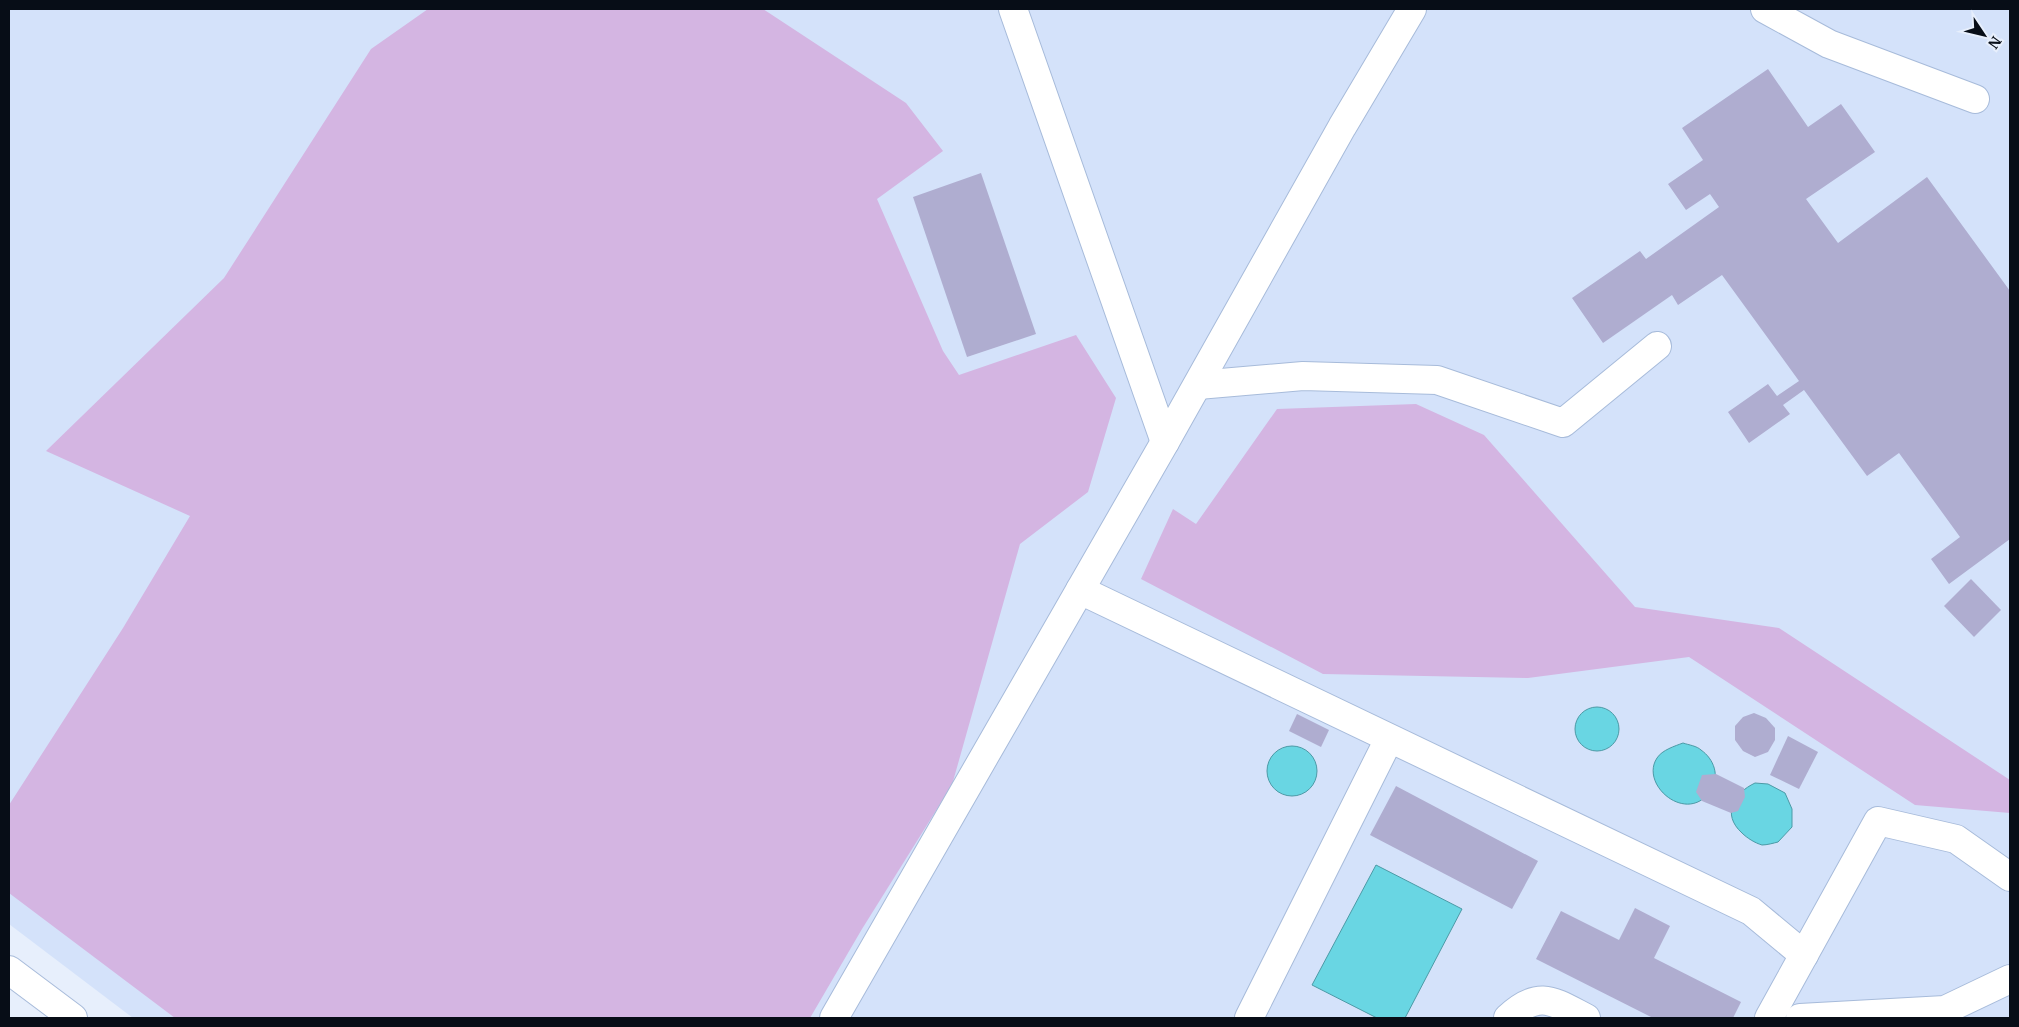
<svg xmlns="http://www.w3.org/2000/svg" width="2019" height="1027" viewBox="0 0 2019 1027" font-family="Merriweather,serif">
<rect width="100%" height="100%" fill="#e7effc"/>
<polygon fill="#d4e2fa" points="9,9 2010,9 2010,1018 133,1018 9,924"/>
<g fill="#d4b5e2">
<polygon points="428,9 763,9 906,103 943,151 877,199 943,351 959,375 1076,335 1116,398 1088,492 1020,544 952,785 862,929 810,1018 175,1018 9,893 9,805 123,628 190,516 46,451 224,278 371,49"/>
<polygon points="1416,404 1484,435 1635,607 1779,628 2010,780 2010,813 1915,805 1689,657 1528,678 1323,674 1141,579 1173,509 1196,524 1277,409"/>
</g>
<g fill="#69d6e3" stroke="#4c9aa6">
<circle cx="1597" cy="729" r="22"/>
<path d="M1683,743C1689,745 1697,746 1701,750C1714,759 1720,776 1711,790C1688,826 1639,785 1657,758C1662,750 1675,746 1683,743Z"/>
<circle cx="1292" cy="771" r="25"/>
<path d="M1755,783L1768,784L1785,793L1792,809V827L1778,842C1774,843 1767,845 1762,845C1755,843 1747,838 1742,833C1721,814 1734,793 1755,783Z"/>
<polygon points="1376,865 1462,909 1405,1018 1377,1018 1312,985"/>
</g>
<g fill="#afadd0">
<polygon points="1768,69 1808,127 1841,104 1875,152 1806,199 1838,243 1927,177 2010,291 2010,539 1949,584 1931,559 1960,537 1899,453 1867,476 1804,390 1783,405 1790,414 1749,443 1728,412 1768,384 1777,396 1799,381 1722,275 1678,305 1672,295 1603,343 1572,298 1640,251 1646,259 1719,207 1710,194 1686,210 1668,184 1703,160 1682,128"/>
<polygon points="981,173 1036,334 967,357 913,197"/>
<polygon points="1971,579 2001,610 1974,637 1944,606"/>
<polygon points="1754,713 1766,718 1775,728 1775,740 1768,752 1755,757 1743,751 1735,740 1735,726 1743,717"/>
<polygon points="1297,714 1329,730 1321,747 1289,731"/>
<polygon points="1788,736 1818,752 1799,789 1770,775"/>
<polygon points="1716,774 1744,788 1745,797 1738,811 1731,813 1702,801 1696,792 1702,775"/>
<polygon points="1396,786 1538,861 1512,909 1370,835"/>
<polygon points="1635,908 1670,926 1654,958 1741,1002 1733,1018 1653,1018 1536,959 1561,911 1619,940"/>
</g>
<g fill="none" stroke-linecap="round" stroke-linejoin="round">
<defs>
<g id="minor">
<polyline points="1013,9 1165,442"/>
<polyline points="1765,9 1829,44 1975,99"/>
<polyline points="1198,385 1303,376 1437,380 1563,423 1657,346"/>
<polyline points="1080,590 1751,911 1804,955"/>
<polyline points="834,1018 1165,442 1342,127 1412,9"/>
<polyline points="1249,1018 1389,739"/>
<path d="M1508,1018C1539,989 1553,1001 1586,1018"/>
<polyline points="1769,1018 1878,821 1956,839 2010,877"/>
<polyline points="1800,1018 1945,1010 2010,979"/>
</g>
<polyline id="tertiary" points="9,970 73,1018"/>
</defs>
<use href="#minor" stroke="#a7bbda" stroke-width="30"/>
<use href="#tertiary" stroke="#a7bbda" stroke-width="30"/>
<use href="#minor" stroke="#fff" stroke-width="28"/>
<use href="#tertiary" stroke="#fff" stroke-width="28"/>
</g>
<rect width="2019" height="1027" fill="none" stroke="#070d17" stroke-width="20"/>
<g transform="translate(1984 35) rotate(125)" stroke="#e7effc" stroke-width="4" paint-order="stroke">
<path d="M0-4L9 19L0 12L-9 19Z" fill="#070d17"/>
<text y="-8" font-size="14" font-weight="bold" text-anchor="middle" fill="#070d17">N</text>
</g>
</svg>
